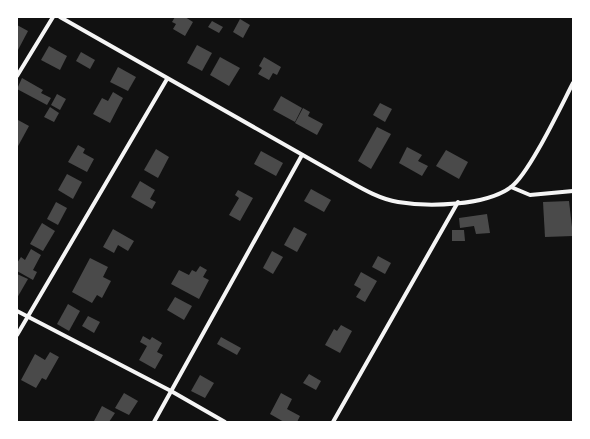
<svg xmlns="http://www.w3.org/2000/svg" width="590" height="439" viewBox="0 0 590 439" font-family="'Titillium Web',sans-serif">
<rect width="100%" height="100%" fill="#111"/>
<g fill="#4a4a4a">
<polygon points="175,17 185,17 193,22 185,36 173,29 176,24 172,22"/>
<polygon points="240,19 250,25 243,38 233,32"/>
<polygon points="212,21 223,27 219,33 208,27"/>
<polygon points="17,25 28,31 18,50 17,49"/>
<polygon points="197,45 212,53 202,71 187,63"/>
<polygon points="49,46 67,56 60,70 41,60"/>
<polygon points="81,52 95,60 90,69 76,61"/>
<polygon points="220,57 240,68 229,86 210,75"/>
<polygon points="264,57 281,67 277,75 273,73 269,80 258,74 262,68 259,66"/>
<polygon points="118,67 136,77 128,91 110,82"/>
<polygon points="22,78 43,90 41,93 51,98 47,105 17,89"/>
<polygon points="113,92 123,98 110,123 93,114 102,98 108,101"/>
<polygon points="57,94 66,99 60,110 51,105"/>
<polygon points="281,96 302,108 295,122 273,110"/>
<polygon points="380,103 392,109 385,122 373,115"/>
<polygon points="50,107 59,113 54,122 44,117"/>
<polygon points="303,108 310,112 308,116 323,124 317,135 295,123"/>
<polygon points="18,120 29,126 17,148 17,122"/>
<polygon points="377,127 391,134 371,169 358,161"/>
<polygon points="78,145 85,149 83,153 94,159 87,172 68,162"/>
<polygon points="407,147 422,155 418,161 428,166 422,176 399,163"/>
<polygon points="156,149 169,157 158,178 144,170"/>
<polygon points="446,150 468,162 459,179 436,166"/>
<polygon points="261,151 283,163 276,176 254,164"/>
<polygon points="67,174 82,182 73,199 58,190"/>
<polygon points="140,181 155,190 150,199 156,202 152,209 131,197"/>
<polygon points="311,189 331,200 324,212 304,201"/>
<polygon points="238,190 253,198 240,221 229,215 239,198 235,195"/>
<polygon points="569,201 573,236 545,237 543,202"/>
<polygon points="56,202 67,208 58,225 47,219"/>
<polygon points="487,214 490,233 476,234 474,226 460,228 459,218"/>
<polygon points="42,223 55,231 43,251 30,244"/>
<polygon points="294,227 307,234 297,252 284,245"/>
<polygon points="113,229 134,241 128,251 118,245 114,253 103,247"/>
<polygon points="452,230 464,230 465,241 452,241"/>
<polygon points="31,249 41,255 33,270 37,272 33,280 17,271 17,263 21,257 25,260"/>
<polygon points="272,251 283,257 273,274 263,268"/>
<polygon points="378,256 391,263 385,274 372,267"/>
<polygon points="90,258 108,267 103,277 111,281 102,298 97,295 92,303 72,292"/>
<polygon points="200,266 207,270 203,277 209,280 199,299 171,284 179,270 189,275 192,270 196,272"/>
<polygon points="361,272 377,281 365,302 356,297 361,289 354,285"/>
<polygon points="17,274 28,279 17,298"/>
<polygon points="175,297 192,306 184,320 167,310"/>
<polygon points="68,304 80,311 69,331 57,324"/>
<polygon points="88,316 100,322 94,333 82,326"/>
<polygon points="341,325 352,331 340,353 325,345 334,329 337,331"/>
<polygon points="143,336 150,340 152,337 162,343 157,352 163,355 155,369 139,360 147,346 140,342"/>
<polygon points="221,337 241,348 237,355 217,344"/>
<polygon points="50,352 59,357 46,380 42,378 36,388 21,380 35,354 45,360"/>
<polygon points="309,374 321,381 316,390 303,383"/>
<polygon points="200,375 214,383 205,398 191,391"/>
<polygon points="124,393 138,401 129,415 115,408"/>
<polygon points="281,393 292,399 287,409 300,416 297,422 284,422 270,414"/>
<polygon points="102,406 115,413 109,422 94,421"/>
</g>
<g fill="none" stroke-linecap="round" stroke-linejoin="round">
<g stroke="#f5f5f5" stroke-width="4">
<path d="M60,17L345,179C361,188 379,199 398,202C428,207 485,206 511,187C529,174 561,106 573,83"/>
<polyline points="17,76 53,17"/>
<polyline points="511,187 530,195 573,191"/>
<polyline points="17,311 171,391 225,422"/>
<polyline points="17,335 167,79"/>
<polyline points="154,422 302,155"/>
<polyline points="333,422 458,202"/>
</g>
</g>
<rect width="590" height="439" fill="none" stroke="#ffffff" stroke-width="36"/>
</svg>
